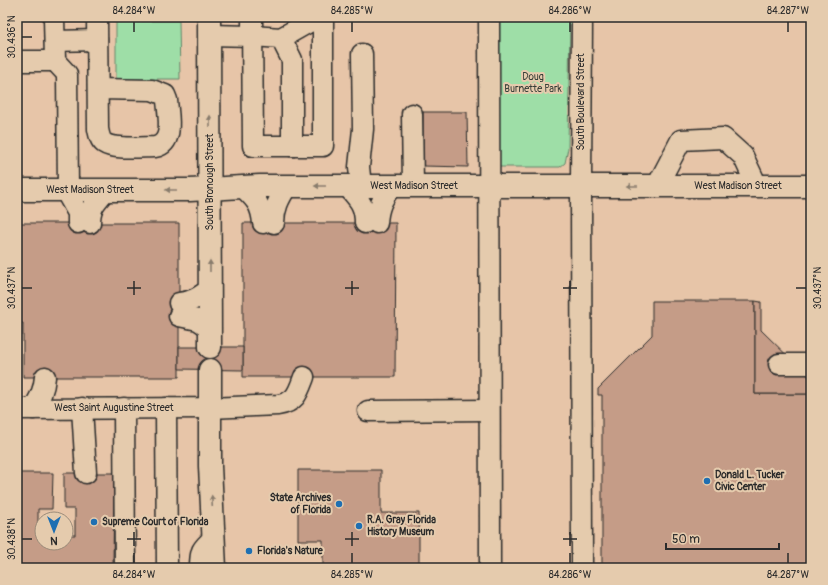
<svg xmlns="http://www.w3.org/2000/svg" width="828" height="585" viewBox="0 0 828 585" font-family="Pangolin,sans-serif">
<rect width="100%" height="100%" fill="#e7c5a8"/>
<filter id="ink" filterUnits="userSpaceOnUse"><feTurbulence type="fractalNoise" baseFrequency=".025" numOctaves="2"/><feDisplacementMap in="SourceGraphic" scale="8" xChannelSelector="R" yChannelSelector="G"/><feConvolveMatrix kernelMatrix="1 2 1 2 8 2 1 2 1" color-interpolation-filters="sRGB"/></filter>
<g filter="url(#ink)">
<g fill="#9edea7" stroke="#648469">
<polygon points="497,17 570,17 568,148 565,163 560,167 498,167"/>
<polygon points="116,21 179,21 180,79 116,79"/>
</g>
<g fill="#c59c87" stroke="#2b2b2b">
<polygon points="423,112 467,112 468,167 423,166"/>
<polygon points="17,223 179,223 179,377 23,377 23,323 17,323"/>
<polygon points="243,223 396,223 395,377 243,377"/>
<polygon points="652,301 755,301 755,394 811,394 811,568 602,568 602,395 598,395 598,389 652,335"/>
<polygon points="755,301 761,302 761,330 811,379 811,394 755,394"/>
<polygon points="179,347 243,347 243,370 179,369"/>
<polygon points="298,470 381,470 381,513 419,513 419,568 323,568 323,540 298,540"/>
<polygon points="17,473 53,473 52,509 38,509 38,535 42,535 42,543 66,543 66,535 75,535 75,509 64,509 64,473 114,473 113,568 17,568"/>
</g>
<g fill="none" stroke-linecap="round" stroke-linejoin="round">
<defs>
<g id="minor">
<polyline points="54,17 55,61 67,74 68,190"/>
<path d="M97,17L98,129C99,134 100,140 104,143C114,150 143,147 155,147C175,143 168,115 167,100L165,95L152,90L98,89"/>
<polyline points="252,17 253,146 323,146 323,17"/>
<polyline points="489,17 490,568"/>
<polyline points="209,35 252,36 281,38 292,60 292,146"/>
<polyline points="281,38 318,17"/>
<polyline points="55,41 97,40"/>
<polyline points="17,61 55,61"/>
<polyline points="412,114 413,186"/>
<path d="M347,186C359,200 365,205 365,223"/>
<polyline points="361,186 359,167 363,129 362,54"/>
<polyline points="657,186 681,140 723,138 743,156 757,186"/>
<path d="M243,187C256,200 261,204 263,223"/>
<polyline points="65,190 78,213 78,223"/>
<path d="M90,223C90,206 96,202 106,190"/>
<path d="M274,223C274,208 279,199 287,186"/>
<path d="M377,223C378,207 382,200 391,186"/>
<path d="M179,303C192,302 199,297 210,289"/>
<polyline points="179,316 198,320 210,328"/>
<polyline points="779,364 811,364"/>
<polyline points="82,408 86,473"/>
<polyline points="124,408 125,568"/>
<polyline points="166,408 167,568"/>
<path d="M17,409L210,408L278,405C296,402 298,393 304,377"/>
<path d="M33,409C40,398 44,390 45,377"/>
<polyline points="368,411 489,410"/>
<path d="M200,568C200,551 201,549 214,538"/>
<polyline points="582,568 581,186 582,17"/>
</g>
<g id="major">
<polyline points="209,17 210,347"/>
<polyline points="17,190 190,190 260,186 811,186"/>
<polyline points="210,370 210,466 215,568"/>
</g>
</defs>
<use href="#minor" stroke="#2b2b2b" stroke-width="23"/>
<use href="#major" stroke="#2b2b2b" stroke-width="25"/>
<use href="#minor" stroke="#e5cbad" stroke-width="20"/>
<use href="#major" stroke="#e5cbad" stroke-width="22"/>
</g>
<defs><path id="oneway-solid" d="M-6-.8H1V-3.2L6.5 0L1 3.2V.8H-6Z"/></defs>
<g fill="#887b6c">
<use href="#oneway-solid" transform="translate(210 121) rotate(-90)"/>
<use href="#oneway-solid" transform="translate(320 186) rotate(180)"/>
<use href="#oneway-solid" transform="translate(632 186) rotate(180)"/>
<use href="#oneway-solid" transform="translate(171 190) rotate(180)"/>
<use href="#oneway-solid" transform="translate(210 266) rotate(-90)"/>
<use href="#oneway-solid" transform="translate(212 501) rotate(-93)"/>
</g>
</g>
<path fill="none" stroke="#2b2b2b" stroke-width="1.5" d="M134,22V32M352,22V32M570,22V32M788,22V32M22,37H32M134,281V295M352,281V295M570,281V295M22,288H32M127,288H141M345,288H359M563,288H577M796,288H806M134,532V546M352,532V546M570,532V546M22,539H32M127,539H141M345,539H359M563,539H577M134,553V563M352,553V563M570,553V563M788,553V563"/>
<g fill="#1f6fb2" stroke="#e5cbad" stroke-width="1.5">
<circle cx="707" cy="481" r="4"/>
<circle cx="339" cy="504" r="4"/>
<circle cx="94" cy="522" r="4"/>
<circle cx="359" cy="526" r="4"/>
<circle cx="249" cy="551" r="4"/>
</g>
<g text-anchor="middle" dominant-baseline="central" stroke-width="4" stroke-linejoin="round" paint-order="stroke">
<g font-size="10" fill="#363d37" stroke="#e5cbad">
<text x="533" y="77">Doug<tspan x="533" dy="12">Burnette Park</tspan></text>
</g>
<g font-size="10" fill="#2b2b2b" stroke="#e5cbad">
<text transform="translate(581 102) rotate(-90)">South Boulevard Street</text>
<text transform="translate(210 182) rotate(-90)">South Bronough Street</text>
<text x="414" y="186">West Madison Street</text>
<text x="738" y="186">West Madison Street</text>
<text x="90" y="190">West Madison Street</text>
<text x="114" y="408">West Saint Augustine Street</text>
</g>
<g font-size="10" font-weight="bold" fill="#2b2b2b" stroke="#e5cbad" text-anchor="start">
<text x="715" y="475">Donald L. Tucker<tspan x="715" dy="12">Civic Center</tspan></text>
<text x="331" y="498" text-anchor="end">State Archives<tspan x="331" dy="12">of Florida</tspan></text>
<text x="367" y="520">R.A. Gray Florida<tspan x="367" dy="12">History Museum</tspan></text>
<text x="102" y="522">Supreme Court of Florida</text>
<text x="257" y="551">Florida's Nature</text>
</g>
</g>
<rect width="828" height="585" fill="none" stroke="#e5cbad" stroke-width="44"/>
<g transform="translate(54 531) rotate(180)"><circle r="19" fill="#e5cbad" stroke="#9b8b79"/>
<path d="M0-3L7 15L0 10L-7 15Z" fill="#1f6fb2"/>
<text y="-6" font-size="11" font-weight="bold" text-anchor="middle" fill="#2b2b2b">N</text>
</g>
<path d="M666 543v6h113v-6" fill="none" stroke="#2b2b2b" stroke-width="2"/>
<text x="672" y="543" font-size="12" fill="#2b2b2b" stroke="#e5cbad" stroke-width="3" paint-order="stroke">50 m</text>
<rect x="22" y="22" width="784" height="541" fill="none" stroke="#2b2b2b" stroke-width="1.5"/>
<g font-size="10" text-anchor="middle" fill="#2b2b2b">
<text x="134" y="14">84.284°W</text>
<text x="352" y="14">84.285°W</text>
<text x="570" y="14">84.286°W</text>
<text x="788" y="14">84.287°W</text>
<text transform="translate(11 37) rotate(-90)" y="4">30.436°N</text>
<text transform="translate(817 288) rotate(-90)" y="4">30.437°N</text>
<text transform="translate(11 288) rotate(-90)" y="4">30.437°N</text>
<text transform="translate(11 539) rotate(-90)" y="4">30.438°N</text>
<text x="134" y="578">84.284°W</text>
<text x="352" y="578">84.285°W</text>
<text x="570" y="578">84.286°W</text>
<text x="788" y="578">84.287°W</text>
</g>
</svg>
